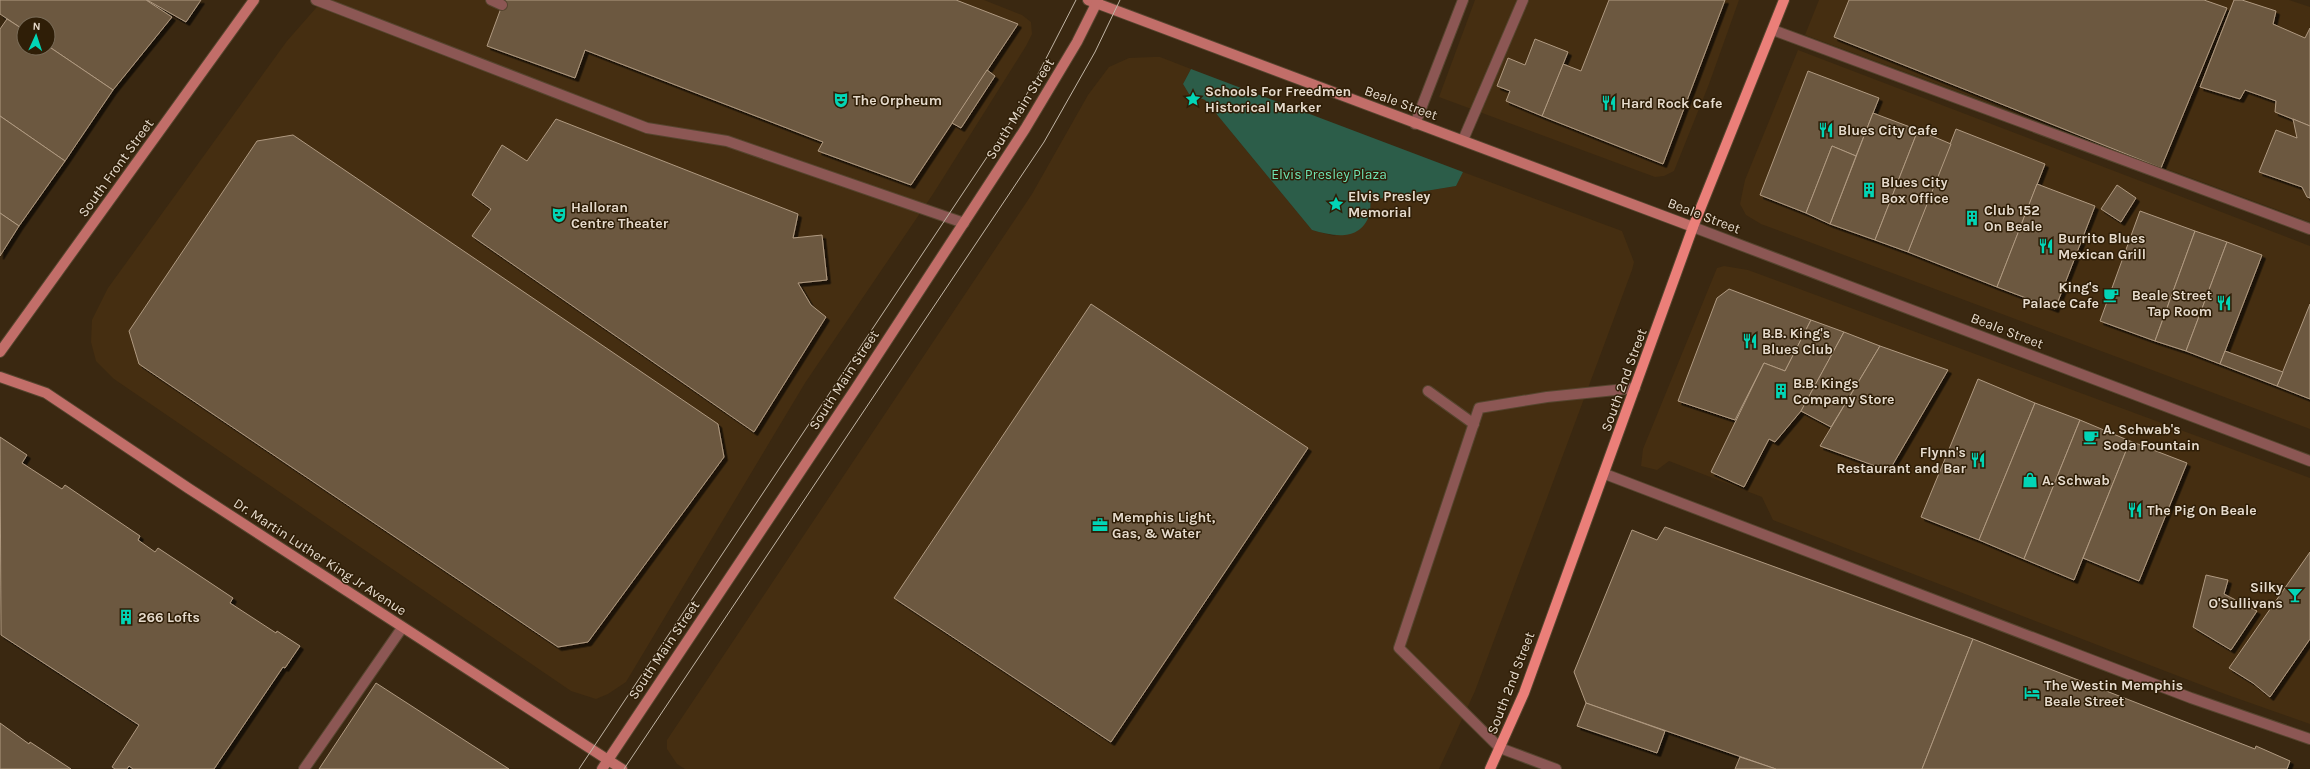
<svg xmlns="http://www.w3.org/2000/svg" width="2310" height="769" viewBox="0 0 2310 769" font-family="Karla,sans-serif">
<defs>
<filter id="shadow"><feDropShadow dx="3.5" dy="3.5" stdDeviation="0" flood-color="#0009"/></filter>
</defs>
<rect width="100%" height="100%" fill="#3a2811"/>
<g fill="#452e11">
<polygon points="323,0 984,0 1022,15 1031,22 1032,34 1026,46 933,194 805,383 626,682 608,694 596,699 571,691 114,379 96,361 91,342 92,320 108,288 287,41"/>
<polygon points="1475,0 1739,0 1709,84 1674,171 1664,176 1655,177 1439,97"/>
<polygon points="1819,0 2289,0 2310,7 2310,222 1805,35"/>
<polygon points="1798,50 2310,246 2310,429 1761,224 1746,215 1740,204 1745,180"/>
<polygon points="1153,57 1160,57 1191,69 1183,84 1189,94 1205,100 1312,230 1334,236 1370,215 1371,200 1456,186 1463,172 1622,231 1634,262 1632,270 1475,691 1439,769 685,769 677,764 667,749 667,740 1032,194 1088,95 1109,67 1129,58"/>
<polygon points="1724,266 1748,270 2310,478 2310,724 2225,694 1773,520 1762,497 1669,461 1657,470 1641,466 1643,449 1717,268"/>
</g>
<path fill="#2c5d49" d="M1191,69L1463,172L1456,186L1371,200C1370,205 1371,211 1369,216C1359,242 1333,236 1312,230L1205,100L1189,94L1183,84Z"/>
<g fill="#6c5840" stroke="#b09a81" filter="url(#shadow)">
<polygon points="0,0 146,0 172,17 113,90 48,46 48,24 24,24 24,30 0,14"/>
<polygon points="147,0 201,0 186,22"/>
<polygon points="504,0 956,0 1018,24 911,185 818,151 823,142 585,50 575,78 487,46"/>
<polygon points="1609,0 1725,0 1663,164 1542,116 1563,64 1581,71"/>
<polygon points="1849,0 2204,0 2227,8 2161,168 1834,37"/>
<polygon points="2234,0 2242,0 2276,11 2273,24 2305,38 2310,28 2310,126 2275,112 2276,101 2245,90 2240,99 2200,87"/>
<polygon points="7,19 24,30 24,48 48,48 48,46 113,90 65,161 0,116 0,29"/>
<polygon points="1535,39 1568,52 1542,116 1506,101 1510,91 1497,86 1508,58 1525,65"/>
<polygon points="987,70 995,76 961,128 952,123"/>
<polygon points="1808,71 1879,98 1856,156 1832,146 1806,213 1760,195"/>
<polygon points="1873,113 1918,130 1875,240 1830,224"/>
<polygon points="0,116 65,161 19,226 0,213"/>
<polygon points="556,119 798,214 793,238 822,235 827,280 798,283 811,305 826,317 754,432 472,236 491,209 472,195 502,145 527,161"/>
<polygon points="2293,119 2310,126 2310,198 2307,197 2302,187 2259,172 2276,130 2297,138"/>
<polygon points="1956,129 2045,164 1997,287 1908,252"/>
<polygon points="1918,130 1951,144 1908,252 1875,240"/>
<polygon points="293,135 718,424 724,457 588,642 558,647 139,364 129,331 257,141"/>
<polygon points="1832,146 1856,156 1830,224 1806,213"/>
<polygon points="2037,184 2095,206 2055,309 1997,287"/>
<polygon points="2117,185 2136,198 2121,222 2101,209"/>
<polygon points="2140,211 2195,231 2155,341 2100,321"/>
<polygon points="0,213 19,226 0,256"/>
<polygon points="2195,231 2227,242 2186,351 2155,341"/>
<polygon points="2227,242 2262,255 2220,364 2186,351"/>
<polygon points="1729,289 1811,320 1785,371 1764,363 1735,420 1678,401 1717,298"/>
<polygon points="1091,304 1308,448 1111,742 894,598"/>
<polygon points="2310,304 2310,399 2277,386"/>
<polygon points="1811,320 1844,332 1801,411 1775,442 1769,439 1744,487 1711,472 1764,363 1785,371"/>
<polygon points="1844,332 1880,346 1831,427 1801,411"/>
<polygon points="1880,346 1948,370 1889,471 1820,446"/>
<polygon points="2225,351 2283,372 2277,386 2220,364"/>
<polygon points="1978,379 2035,403 1979,540 1921,517"/>
<polygon points="2035,403 2080,420 2024,559 1979,540"/>
<polygon points="2080,420 2130,441 2074,580 2024,559"/>
<polygon points="0,437 27,455 22,463 62,489 65,485 140,536 138,540 155,552 158,548 233,598 230,603 276,633 277,631 300,646 285,668 283,667 214,769 133,769 129,766 127,769 115,769 112,767 139,725 1,635"/>
<polygon points="2130,441 2187,463 2139,581 2083,558"/>
<polygon points="1665,527 1973,639 1922,769 1776,769 1586,703 1574,672 1632,530 1657,540"/>
<polygon points="2310,552 2310,639 2270,697 2253,683 2229,668"/>
<polygon points="2206,575 2228,580 2224,594 2257,611 2231,650 2193,627"/>
<polygon points="1973,639 2255,749 2256,746 2290,761 2287,769 1922,769"/>
<polygon points="376,683 509,769 319,769"/>
<polygon points="1586,703 1665,731 1657,753 1577,726"/>
<polygon points="0,723 29,744 30,742 71,769 0,769"/>
<polygon points="1740,757 1776,769 1735,769"/>
</g>
<g fill="none" stroke-linecap="round" stroke-linejoin="round">
<defs>
<g id="lane">
<polyline points="316,0 647,128 727,141 964,223"/>
<polyline points="491,0 502,5"/>
<polyline points="1773,30 2310,229"/>
<polyline points="1415,124 1463,0"/>
<polyline points="1463,140 1523,0"/>
<polyline points="1428,391 1474,424"/>
<polyline points="1605,474 2191,698 2310,739"/>
<polyline points="1500,748 1399,648 1479,408 1547,397 1635,388"/>
<polyline points="304,769 402,628"/>
</g>
<g id="street">
<polyline points="1693,227 2310,461"/>
<polyline points="1500,748 1556,769"/>
</g>
<g id="secondary">
<polyline points="1088,0 1693,227"/>
<polyline points="0,352 254,0"/>
<polyline points="0,377 46,393 188,488 622,769"/>
<polyline points="602,769 856,388 1025,129 1077,42 1098,0"/>
</g>
<polyline id="primary" points="1490,769 1524,693 1693,227 1784,0"/>
</defs>
<use href="#lane" stroke="#56452f" stroke-width="12"/>
<use href="#street" stroke="#56452f" stroke-width="12"/>
<use href="#secondary" stroke="#56452f" stroke-width="12"/>
<use href="#primary" stroke="#56452f" stroke-width="12"/>
<use href="#lane" stroke="#8c5754" stroke-width="10"/>
<use href="#street" stroke="#8c5754" stroke-width="10"/>
<use href="#secondary" stroke="#c26e69" stroke-width="10"/>
<use href="#primary" stroke="#eb7f79" stroke-width="10"/>
<g stroke="#c2b6a6" stroke-width="1">
<polyline points="579,769 1011,121 1035,80 1076,0"/>
<polyline points="624,769 1044,142 1095,52 1120,0"/>
</g>
</g>
<defs>
<symbol id="sight-bare" viewBox="-9 -9 18 18"><path d="M0-6L1.8-2.2L6-1.7L2.9 1.2L3.7 5.4L0 3.3L-3.7 5.4L-2.9 1.2L-6-1.7L-1.8-2.2Z" fill="#02d5b6" stroke="#2f1e07" stroke-width="2.5" paint-order="stroke"/></symbol>
<symbol id="theatre-bare" viewBox="-9 -9 18 18"><path d="M-5-5.5Q0-4 5-5.5V0Q5 5 0 6Q-5 5-5 0ZM-3.3-2.5H-1v1.5H-3.3ZM1-2.5H3.3v1.5H1ZM-2.8 1Q0 5.5 2.8 1Z" fill="#02d5b6" stroke="#2f1e07" stroke-width="2.5" paint-order="stroke"/></symbol>
<symbol id="restaurant-bare" viewBox="-9 -9 18 18"><path d="M-5-6h1v4h1v-4h1v4h1v-4h1v5L-1.5 .5V6h-2V.5L-5-1ZM5-6V6H3V1.5H1.5Q1.5-4 5-6Z" fill="#02d5b6" stroke="#2f1e07" stroke-width="2.5" paint-order="stroke"/></symbol>
<symbol id="building-bare" viewBox="-9 -9 18 18"><path d="M-4-6H4V6H1V3H-1V6H-4ZM-2.5-4.3h1.7v1.8h-1.7ZM.8-4.3h1.7v1.8H.8ZM-2.5-1h1.7V.8h-1.7ZM.8-1h1.7V.8H.8Z" fill="#02d5b6" stroke="#2f1e07" stroke-width="2.5" paint-order="stroke"/></symbol>
<symbol id="cafe-bare" viewBox="-9 -9 18 18"><path d="M-5.5-4.5H6V0H3Q3 3.5 0 3.5H-2.5Q-5.5 3.5-5.5 0ZM3-3.2v2h1.7v-2ZM-6 4.5H4V6H-6Z" fill="#02d5b6" stroke="#2f1e07" stroke-width="2.5" paint-order="stroke"/></symbol>
<symbol id="shop-bare" viewBox="-9 -9 18 18"><path d="M-5-2.5h2.3a2.7 3.5 0 0 1 5.4 0H5L5.5 6h-11ZM-1.5-2.5h3a1.5 2.3 0 0 0-3 0Z" fill="#02d5b6" stroke="#2f1e07" stroke-width="2.5" paint-order="stroke"/></symbol>
<symbol id="office-bare" viewBox="-9 -9 18 18"><path d="M-6-3h4V-5.5h4V-3h4V5H-6ZM-1-4.5V-3h2v-1.5ZM-6 0V1H6V0Z" fill="#02d5b6" stroke="#2f1e07" stroke-width="2.5" paint-order="stroke"/></symbol>
<symbol id="bar-bare" viewBox="-9 -9 18 18"><path d="M-6-5H6L.8 .8V4.5H3.5V6h-7V4.5H-.8V.8Z" fill="#02d5b6" stroke="#2f1e07" stroke-width="2.5" paint-order="stroke"/></symbol>
<symbol id="hotel-bare" viewBox="-9 -9 18 18"><path d="M-6-4.5h1.5V1H6V5H4.5V3h-9V5H-6ZM-4 0a1.8 1.8 0 1 1 3.6 0ZM.5 0V-2.5h3Q6-2.5 6 0Z" fill="#02d5b6" stroke="#2f1e07" stroke-width="2.5" paint-order="stroke"/></symbol>
</defs>
<g fill-rule="evenodd">
<use href="#sight-bare" x="1182" y="88" width="22" height="22"/>
<use href="#theatre-bare" x="830" y="89" width="22" height="22"/>
<use href="#restaurant-bare" x="1598" y="92" width="22" height="22"/>
<use href="#restaurant-bare" x="1815" y="119" width="22" height="22"/>
<use href="#building-bare" x="1858" y="179" width="22" height="22"/>
<use href="#sight-bare" x="1325" y="193" width="22" height="22"/>
<use href="#theatre-bare" x="548" y="204" width="22" height="22"/>
<use href="#building-bare" x="1961" y="207" width="22" height="22"/>
<use href="#restaurant-bare" x="2035" y="235" width="22" height="22"/>
<use href="#cafe-bare" x="2100" y="284" width="22" height="22"/>
<use href="#restaurant-bare" x="2213" y="292" width="22" height="22"/>
<use href="#restaurant-bare" x="1739" y="330" width="22" height="22"/>
<use href="#building-bare" x="1770" y="380" width="22" height="22"/>
<use href="#cafe-bare" x="2080" y="426" width="22" height="22"/>
<use href="#restaurant-bare" x="1967" y="449" width="22" height="22"/>
<use href="#shop-bare" x="2019" y="469" width="22" height="22"/>
<use href="#restaurant-bare" x="2124" y="499" width="22" height="22"/>
<use href="#office-bare" x="1089" y="514" width="22" height="22"/>
<use href="#bar-bare" x="2284" y="584" width="22" height="22"/>
<use href="#building-bare" x="115" y="606" width="22" height="22"/>
<use href="#hotel-bare" x="2021" y="682" width="22" height="22"/>
</g>
<g text-anchor="middle" dominant-baseline="central" stroke-width="3" stroke-linejoin="round" paint-order="stroke">
<g font-size="14" font-weight="bold" fill="#e6dbcd" stroke="#2f1e07" text-anchor="start">
<text x="1205" y="91">Schools For Freedmen<tspan x="1205" dy="16">Historical Marker</tspan></text>
<text x="853" y="100">The Orpheum</text>
<text x="1621" y="103">Hard Rock Cafe</text>
<text x="1838" y="130">Blues City Cafe</text>
<text x="1881" y="182">Blues City<tspan x="1881" dy="16">Box Office</tspan></text>
<text x="1348" y="196">Elvis Presley<tspan x="1348" dy="16">Memorial</tspan></text>
<text x="571" y="207">Halloran<tspan x="571" dy="16">Centre Theater</tspan></text>
<text x="1984" y="210">Club 152<tspan x="1984" dy="16">On Beale</tspan></text>
<text x="2058" y="238">Burrito Blues<tspan x="2058" dy="16">Mexican Grill</tspan></text>
<text x="2099" y="287" text-anchor="end">King's<tspan x="2099" dy="16">Palace Cafe</tspan></text>
<text x="2212" y="295" text-anchor="end">Beale Street<tspan x="2212" dy="16">Tap Room</tspan></text>
<text x="1762" y="333">B.B. King's<tspan x="1762" dy="16">Blues Club</tspan></text>
<text x="1793" y="383">B.B. Kings<tspan x="1793" dy="16">Company Store</tspan></text>
<text x="2103" y="429">A. Schwab's<tspan x="2103" dy="16">Soda Fountain</tspan></text>
<text x="1966" y="452" text-anchor="end">Flynn's<tspan x="1966" dy="16">Restaurant and Bar</tspan></text>
<text x="2042" y="480">A. Schwab</text>
<text x="2147" y="510">The Pig On Beale</text>
<text x="1112" y="517">Memphis Light,<tspan x="1112" dy="16">Gas, &amp; Water</tspan></text>
<text x="2283" y="587" text-anchor="end">Silky<tspan x="2283" dy="16">O'Sullivans</tspan></text>
<text x="138" y="617">266 Lofts</text>
<text x="2044" y="685">The Westin Memphis<tspan x="2044" dy="16">Beale Street</tspan></text>
</g>
<g font-size="14" fill="#e6dbcd" stroke="#2f1e07">
<text transform="translate(1401 103) rotate(20)">Beale Street</text>
<text transform="translate(1020 109) rotate(-58)">South Main Street</text>
<text transform="translate(116 168) rotate(-54)">South Front Street</text>
<text transform="translate(1704 216) rotate(21)">Beale Street</text>
<text transform="translate(2007 331) rotate(21)">Beale Street</text>
<text transform="translate(844 380) rotate(-57)">South Main Street</text>
<text transform="translate(1624 380) rotate(-70)">South 2nd Street</text>
<text transform="translate(320 557) rotate(33)">Dr. Martin Luther King Jr Avenue</text>
<text transform="translate(664 650) rotate(-56)">South Main Street</text>
<text transform="translate(1511 683) rotate(-69)">South 2nd Street</text>
</g>
<g font-size="14" fill="#6fe4b4" stroke="#2f1e07">
<text x="1329" y="174">Elvis Presley Plaza</text>
</g>
</g>
<g transform="translate(36 36) rotate(3)"><circle r="19" fill="#2f1e07" stroke="#786a56"/>
<path d="M0-3L7 15L0 10L-7 15Z" fill="#02d5b6"/>
<text y="-6" font-size="11" font-weight="bold" text-anchor="middle" fill="#e6dbcd">N</text>
</g>
</svg>
